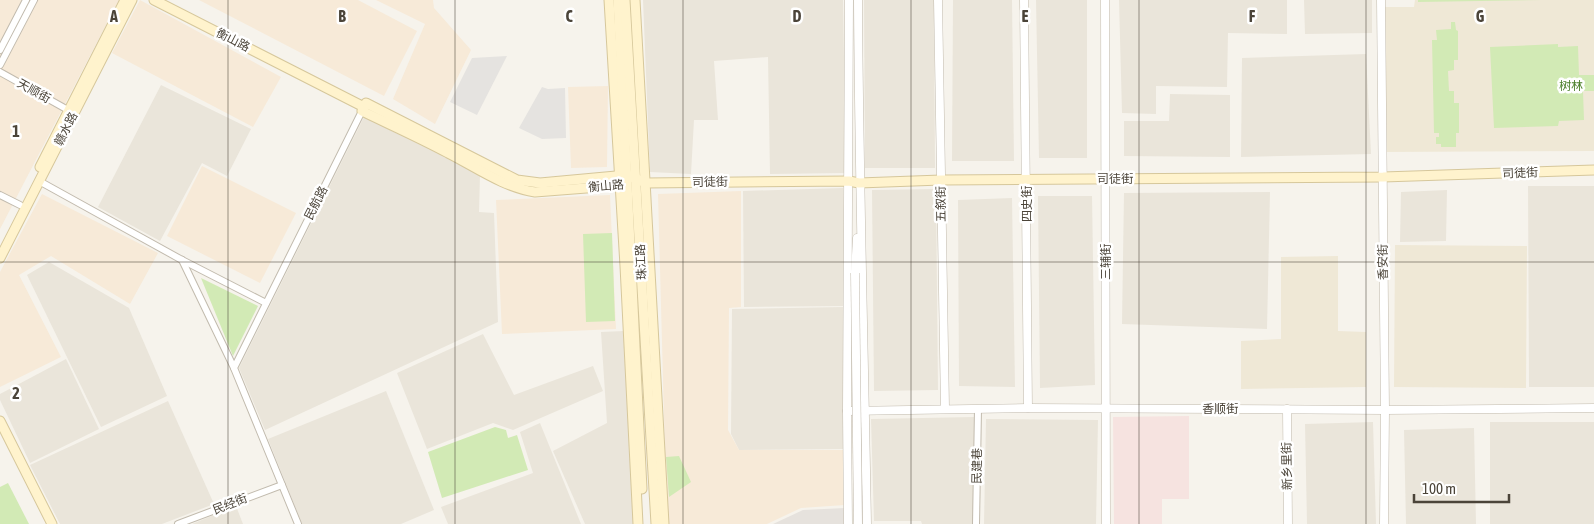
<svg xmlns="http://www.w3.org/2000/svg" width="1594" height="524" viewBox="0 0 1594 524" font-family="'Asap Condensed','Noto Sans SC',sans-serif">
<rect width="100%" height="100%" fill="#f6f3ec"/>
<g fill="#eae5da">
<polygon points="643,0 843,0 846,173 770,174 768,57 714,61 718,120 694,120 691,174 650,172"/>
<polygon points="864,0 934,0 935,168 865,168"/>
<polygon points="953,0 1012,0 1014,161 952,161"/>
<polygon points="1036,0 1087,0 1087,158 1039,158"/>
<polygon points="1119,0 1287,0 1287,34 1228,33 1227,87 1156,86 1156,114 1122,113"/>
<polygon points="1304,0 1372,0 1372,33 1305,34"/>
<polygon points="1366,54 1371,154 1241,157 1242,58"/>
<polygon points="161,85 251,129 227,176 202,163 160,241 98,207"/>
<polygon points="1170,94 1230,95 1230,157 1124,156 1124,121 1169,121"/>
<polygon points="364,117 480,175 479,212 494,213 498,322 265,430 239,368"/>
<polygon points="1528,186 1594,186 1594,387 1529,387"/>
<polygon points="843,188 845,306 744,307 743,191"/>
<polygon points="936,189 938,390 874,391 872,190"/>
<polygon points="1447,190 1446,241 1400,242 1401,192"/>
<polygon points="1270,192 1267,329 1122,324 1124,193"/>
<polygon points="1038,196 1092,196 1095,385 1040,388"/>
<polygon points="1012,198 1015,387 959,386 958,200"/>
<polygon points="49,262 129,308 167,396 101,427 27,275"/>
<polygon points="843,307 844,449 739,450 731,434 732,309"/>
<polygon points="624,331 635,524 585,524 553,451 607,423 601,332"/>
<polygon points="483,334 514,395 593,366 603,391 513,430 493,423 427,449 397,373"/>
<polygon points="66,359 99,429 30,463 0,400 0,394"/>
<polygon points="386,391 434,510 401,524 302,524 268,439"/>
<polygon points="168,401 214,504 162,524 60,524 30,465"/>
<polygon points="974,417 974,524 922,524 921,521 874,521 871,419"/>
<polygon points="986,419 1098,420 1096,524 984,524"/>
<polygon points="1373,422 1376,524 1307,524 1305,424"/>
<rect x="1490" y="422" width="104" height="102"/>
<polygon points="540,423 581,524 448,524 441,507 533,473 520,432"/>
<polygon points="1474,428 1476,524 1406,524 1404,430"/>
<polygon points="236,506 243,524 192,524"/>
</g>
<g fill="#f7ead8">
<polygon points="0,0 119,0 0,229"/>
<polygon points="140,0 281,77 253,127 112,53"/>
<polygon points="199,0 358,0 417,31 384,96"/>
<polygon points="376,0 433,0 434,8 471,50 435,124 393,99 425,24"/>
<polygon points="608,86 607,167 571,168 568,87"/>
<polygon points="202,166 296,213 260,283 167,236"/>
<polygon points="741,191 741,307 729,308 728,430 739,450 845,450 845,505 801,508 767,524 668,524 665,454 658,194"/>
<polygon points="42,194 158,253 130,304 51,256 19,275 61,357 0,387 0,272"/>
<polygon points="610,195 616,329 502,334 496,200"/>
</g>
<polygon fill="#e6e2dd" points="845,508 845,524 773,524 803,510"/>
<g fill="#efe8d6">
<polygon points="1415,0 1594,0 1594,151 1381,152 1381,7 1414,7"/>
<polygon points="1395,245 1527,246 1526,388 1394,387"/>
<polygon points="1338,256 1338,331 1366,332 1366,387 1241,389 1241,341 1281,339 1281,257"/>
</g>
<polygon fill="#f6e3e0" points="1189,416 1189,499 1162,499 1162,524 1114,524 1113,417"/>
<g fill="#d2eab5">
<polygon points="1418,0 1542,0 1418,2"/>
<polygon points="1451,22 1455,22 1456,30 1458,31 1458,60 1454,60 1454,70 1448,71 1449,91 1454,91 1454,103 1459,103 1459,133 1456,133 1456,147 1441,147 1441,144 1436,144 1436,137 1439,137 1439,133 1434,133 1432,40 1437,40 1436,30 1451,29"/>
<polygon points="1558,44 1558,47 1578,46 1579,75 1594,75 1594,91 1583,91 1584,120 1559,121 1558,126 1494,128 1490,47"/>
<polygon points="612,233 615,321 586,322 583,234"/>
<polygon points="201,278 258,306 233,356"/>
<polygon points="495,427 506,430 508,438 517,435 528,470 442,498 428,452"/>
<polygon points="679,456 691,482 669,497 666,457"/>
<polygon points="8,483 29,524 0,524 0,487"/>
</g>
<g fill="#e5e3e0">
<polygon points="507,56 477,115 450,102 472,58"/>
<polygon points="542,87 548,89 565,88 566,138 542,139 519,128"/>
</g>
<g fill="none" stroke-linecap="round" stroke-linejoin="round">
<defs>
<g id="minor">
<polyline points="0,50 26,0"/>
<polyline points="0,65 34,0"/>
<polyline points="0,72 68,110"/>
<polyline points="39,181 182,260 266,303"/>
<polyline points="0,195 20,205"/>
<polyline points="182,260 234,368"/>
<polyline points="178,524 282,485"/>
<polyline points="298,524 234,368 363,109"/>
<polyline points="976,524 978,409"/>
</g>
<g id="tertiary">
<path d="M858,0C859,175 864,349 867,524"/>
<polyline points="938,0 945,408"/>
<polyline points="1024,0 1028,408"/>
<polyline points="1105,0 1106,524"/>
<polyline points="1381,0 1385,410 1384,524"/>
<polyline points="855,273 857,238"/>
<polyline points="1287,409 1288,524"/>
<polyline points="847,411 1028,408 1385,410 1594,408"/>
<polyline points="848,524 847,411 849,0"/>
</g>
<g id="secondary">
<polyline points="154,0 364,107"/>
<polyline points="609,0 625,266 638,524"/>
<polyline points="618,0 642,489"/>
<polyline points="625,0 656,524"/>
<polyline points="635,0 664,524"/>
<polyline points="366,103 517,180 540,183 627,175 646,183 849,181 859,183 941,180 1383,177 1594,170"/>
<path d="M362,111C391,125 420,138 448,153C476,167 503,187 535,192L625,185"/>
<polyline points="40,167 125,0"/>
<polyline points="0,258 132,0"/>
<polyline points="0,421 52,524"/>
</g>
</defs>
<use href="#minor" stroke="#c2bbae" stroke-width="8"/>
<use href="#tertiary" stroke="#c2bbae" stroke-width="9"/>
<use href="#secondary" stroke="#d6c79b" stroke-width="11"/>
<use href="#minor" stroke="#fff" stroke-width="6"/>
<use href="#tertiary" stroke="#fff" stroke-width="8"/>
<use href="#secondary" stroke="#fff3cd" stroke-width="9"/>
<defs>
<polyline id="tertiary-bridge" points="855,273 858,524"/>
</defs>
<use href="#tertiary-bridge" stroke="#c2bbae" stroke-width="9" stroke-linecap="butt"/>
<use href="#tertiary-bridge" stroke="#fff" stroke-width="8"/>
</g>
<path fill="none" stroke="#4b4439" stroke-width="1" stroke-opacity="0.55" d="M228,0V524M455,0V524M683,0V524M911,0V524M1139,0V524M1366,0V524M0,262H1594"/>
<g text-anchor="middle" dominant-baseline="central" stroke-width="5" stroke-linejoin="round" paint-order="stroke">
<g font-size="12" fill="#4b4439" stroke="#fff">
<text transform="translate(233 40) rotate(27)">衡山路</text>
<text transform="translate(34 91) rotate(29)">天顺街</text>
<text transform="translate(66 129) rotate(-63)">赣水路</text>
<text transform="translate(1520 173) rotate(-2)">司徒街</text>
<text x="1115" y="179">司徒街</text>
<text transform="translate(710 182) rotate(-1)">司徒街</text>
<text transform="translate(606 186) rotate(-5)">衡山路</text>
<text transform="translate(316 203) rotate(-63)">民航路</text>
<text transform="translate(941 204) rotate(-91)">五叙街</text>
<text transform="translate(1027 204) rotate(-90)">四史街</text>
<text transform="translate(641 262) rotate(-93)">珠江路</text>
<text transform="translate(1106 262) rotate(-90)">三辅街</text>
<text transform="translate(1383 262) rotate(-91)">香安街</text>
<text x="1220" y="409">香顺街</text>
<text transform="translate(977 466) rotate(-89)">民建巷</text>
<text transform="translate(1287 466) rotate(-91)">新乡里街</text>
<text transform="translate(230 504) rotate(-21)">民经街</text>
</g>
<g font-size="12" fill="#4a7f2a" stroke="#fff">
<text x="1571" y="86">树林</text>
</g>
</g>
<g font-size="16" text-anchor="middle" font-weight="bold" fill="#4b4439" stroke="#fff" stroke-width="5" stroke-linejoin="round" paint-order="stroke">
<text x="114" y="22">A</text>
<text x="342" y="22">B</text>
<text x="569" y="22">C</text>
<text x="797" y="22">D</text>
<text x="1025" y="22">E</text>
<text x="1252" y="22">F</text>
<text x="1480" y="22">G</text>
<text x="16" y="137">1</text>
<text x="16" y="399">2</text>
</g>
<path d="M1414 494v8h95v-8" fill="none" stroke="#4b4439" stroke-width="2.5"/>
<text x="1422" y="494" font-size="15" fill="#4b4439" stroke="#ffffff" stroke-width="4" paint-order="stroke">100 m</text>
</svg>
